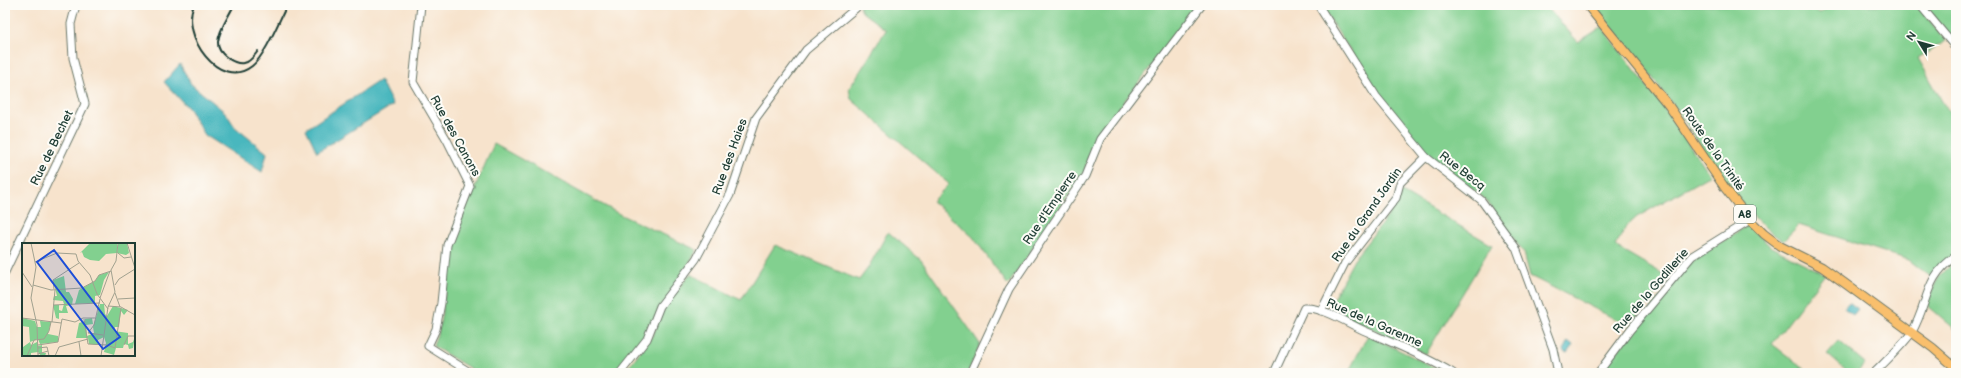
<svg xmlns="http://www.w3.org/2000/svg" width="1961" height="378" viewBox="0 0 1961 378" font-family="'Balsamiq Sans',sans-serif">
<rect width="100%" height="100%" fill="#fdfcf7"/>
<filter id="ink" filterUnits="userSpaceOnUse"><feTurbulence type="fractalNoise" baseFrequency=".025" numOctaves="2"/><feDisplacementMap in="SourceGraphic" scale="8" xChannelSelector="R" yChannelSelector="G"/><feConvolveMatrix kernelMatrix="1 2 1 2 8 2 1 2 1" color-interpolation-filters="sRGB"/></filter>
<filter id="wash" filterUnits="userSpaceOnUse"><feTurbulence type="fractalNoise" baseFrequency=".012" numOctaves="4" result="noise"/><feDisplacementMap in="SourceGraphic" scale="16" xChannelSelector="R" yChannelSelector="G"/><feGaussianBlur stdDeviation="0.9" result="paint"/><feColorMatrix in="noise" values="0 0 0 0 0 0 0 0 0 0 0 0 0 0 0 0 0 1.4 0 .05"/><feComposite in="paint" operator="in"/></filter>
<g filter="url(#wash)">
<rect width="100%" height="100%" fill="#f7e3cc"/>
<g fill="#82d08f" stroke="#508662">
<polygon points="859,5 1198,5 1093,142 1084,172 1008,285 973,237 932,201 949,184 851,99 849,89 886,30 862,12"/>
<polygon points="1321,5 1545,5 1578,42 1602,27 1664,108 1710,175 1637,217 1628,225 1615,246 1670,278 1629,326 1530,276 1524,253 1485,199 1427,153 1398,120 1371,84"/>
<path d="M1593,5H1807L1820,13L1831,5H1917L1946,41L1918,58L1943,103L1956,121V253L1931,277L1909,260L1799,225L1783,241C1736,210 1709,155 1677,110C1650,73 1621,40 1593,5Z"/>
<polygon points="1924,5 1956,5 1956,44"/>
<polygon points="494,144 621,215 697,250 647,333 618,373 478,373 433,346 439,329 443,307 451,242"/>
<polygon points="1402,192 1492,245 1426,354 1328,308 1356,256 1388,216"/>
<polygon points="1748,225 1771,247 1825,274 1772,344 1810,373 1601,373 1635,328 1693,260"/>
<polygon points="888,232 921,260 980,344 968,373 624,373 654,333 663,307 690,274 741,300 775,245 859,280 868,268"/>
<path d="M1956,260V330L1927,305C1935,283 1937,275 1956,260Z"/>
<polygon points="1368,335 1446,373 1348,373"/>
<polygon points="1839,341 1865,363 1857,373 1849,373 1827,354"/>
</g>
<g fill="#48b7be" stroke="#347a79">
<polygon points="180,64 191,84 226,113 235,127 267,153 262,172 205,135 189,109 164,82"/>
<polygon points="380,80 393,105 317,152 306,129"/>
<polygon points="1849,302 1858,309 1853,315 1844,308"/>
<polygon points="1568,341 1573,345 1567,353 1564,352 1563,350"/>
</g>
</g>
<g filter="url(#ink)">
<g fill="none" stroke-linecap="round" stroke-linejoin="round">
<defs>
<g id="minor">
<polyline points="421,5 413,82 447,140 470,186 447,245 441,303 436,329 428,346 471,373"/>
<polyline points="1318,5 1376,96 1426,157 1481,200 1516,248 1553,349 1558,373"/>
<polyline points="1920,5 1956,48"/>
<polyline points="5,272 85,104 73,58 71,24 76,5"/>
<polyline points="1321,311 1345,263 1396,198 1400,183 1426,157"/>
<polyline points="620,373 647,339 660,306 696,259 730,195 756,118 806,50 856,8 856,5"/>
<polyline points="970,373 1009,289 1085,176 1100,139 1202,5"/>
<path d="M1274,373L1304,308C1324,307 1347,323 1365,331C1395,344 1425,356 1453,373"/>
<polyline points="1598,373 1630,330 1692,256 1750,220"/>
<path d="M1874,373C1885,362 1904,344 1912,332C1929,302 1924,277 1956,256"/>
</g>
<polyline id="major" points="1587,5 1669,106 1725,188 1750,220 1764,234 1780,246 1822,267 1843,282 1933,348 1956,368"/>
</defs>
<use href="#minor" stroke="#6b7769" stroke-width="9"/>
<use href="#major" stroke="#6b7769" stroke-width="10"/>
<use href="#minor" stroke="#fff" stroke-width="7"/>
<use href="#major" stroke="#f9bf6d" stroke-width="8"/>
<g stroke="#1f3d34" stroke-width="2">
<path d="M194,5C180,34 219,92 252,66C265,56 279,21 287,5"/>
<path d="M234,5C229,16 219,29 218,42C217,54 236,67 247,62C251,60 255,55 258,51"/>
</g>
</g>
</g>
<g text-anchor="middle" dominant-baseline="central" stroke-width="4" stroke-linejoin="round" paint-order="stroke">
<rect fill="#fdfcf7" stroke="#62766e" stroke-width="1" x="1734" y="205" width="22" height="18" rx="3"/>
<g font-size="11" font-weight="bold" fill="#1f3d34">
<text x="1745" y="214">A8</text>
</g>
<g font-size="12" fill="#1f3d34" stroke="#fdfcf7">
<text transform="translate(455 136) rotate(61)">Rue des Canons</text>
<text transform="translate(52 148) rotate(-64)">Rue de Bechet</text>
<text transform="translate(1713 149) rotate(55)">Route de la Trinité</text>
<text transform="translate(730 157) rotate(-70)">Rue des Haies</text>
<text transform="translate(1462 171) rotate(38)">Rue Becq</text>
<text transform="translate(1050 208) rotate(-56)">Rue d'Empierre</text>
<text transform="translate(1367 215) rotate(-55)">Rue du Grand Jardin</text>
<text transform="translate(1651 291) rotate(-49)">Rue de la Godillerie</text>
<text transform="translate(1374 323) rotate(24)">Rue de la Garenne</text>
</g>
</g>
<g transform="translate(22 243)">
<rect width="113" height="113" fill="#f7e3cc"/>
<path d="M68,0H95L96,9V0H105L107,10L104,12L95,10L84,11L77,18L68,17L62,14L60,9L58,10ZM87,29L82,37L78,52L73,53V60L53,61L57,47L73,38L77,32ZM42,33L44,49H47L51,56L50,62L44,63L46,70H37V76L34,75L31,62H37V67L40,68L42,61L41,58L31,57L32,53H35L31,37ZM78,61H82L83,71L85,73L91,63L106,67L102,72L99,68L97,84H93L92,88L106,90V101L111,99L113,93L111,105L107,106L106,102L102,101L101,105H94L92,112L89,111L82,109L84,100L82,94L76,97V102L67,101L66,95H54L57,80L63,78V76L70,75L71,81L64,82L65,93L72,90L71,84ZM0,75L13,78L15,84H19L18,78L29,79L26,91L36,93V99L18,101L16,96L8,99L7,84L0,83ZM8,99L9,102L15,99L16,103L20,102V110H24L23,113H19L16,109L9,110V113L0,112L1,104Z" fill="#82d08f"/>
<path fill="none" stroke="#a1a18f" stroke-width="1" d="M9,0L14,24L9,55L15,82L16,113M105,0L113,25M96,10L102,15L109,14M13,19L35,10L54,11L56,18L68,32L75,51L86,66M0,29L10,44M11,42L29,47L60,45L73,38L77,32L89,28M93,42L97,36L113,26M32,46L31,37L57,20M93,50L98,64M78,55L88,28M96,56L113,55M31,62L78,60M86,63L99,64L113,72M0,75L39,80M62,76L66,101L85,102L93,105L99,65M30,79L33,47M66,90L72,82L78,56M66,90L81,92M57,99L59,113M16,102L36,99L40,76L53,79L61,75H73M102,102L106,93H113M16,105L25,104L26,108M16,111L26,108L27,113M5,113L12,97L22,96L27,88L29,79M33,113L37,104L66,96M79,113L86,64L93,49L89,27L94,18L96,0"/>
<path fill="#1d4ed8" fill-opacity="0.15" stroke="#1d4ed8" stroke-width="2" d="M32,7L98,94L81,106L15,19Z"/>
<rect width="113" height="113" fill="none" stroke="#1f3d34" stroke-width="2"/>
</g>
<rect width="1961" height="378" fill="none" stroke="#fdfcf7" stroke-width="20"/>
<g transform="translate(1919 42) rotate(307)" stroke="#fdfcf7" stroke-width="3" paint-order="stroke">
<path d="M0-3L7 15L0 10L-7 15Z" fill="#1f3d34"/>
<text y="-6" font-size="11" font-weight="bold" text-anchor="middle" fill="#1f3d34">N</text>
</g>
</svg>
